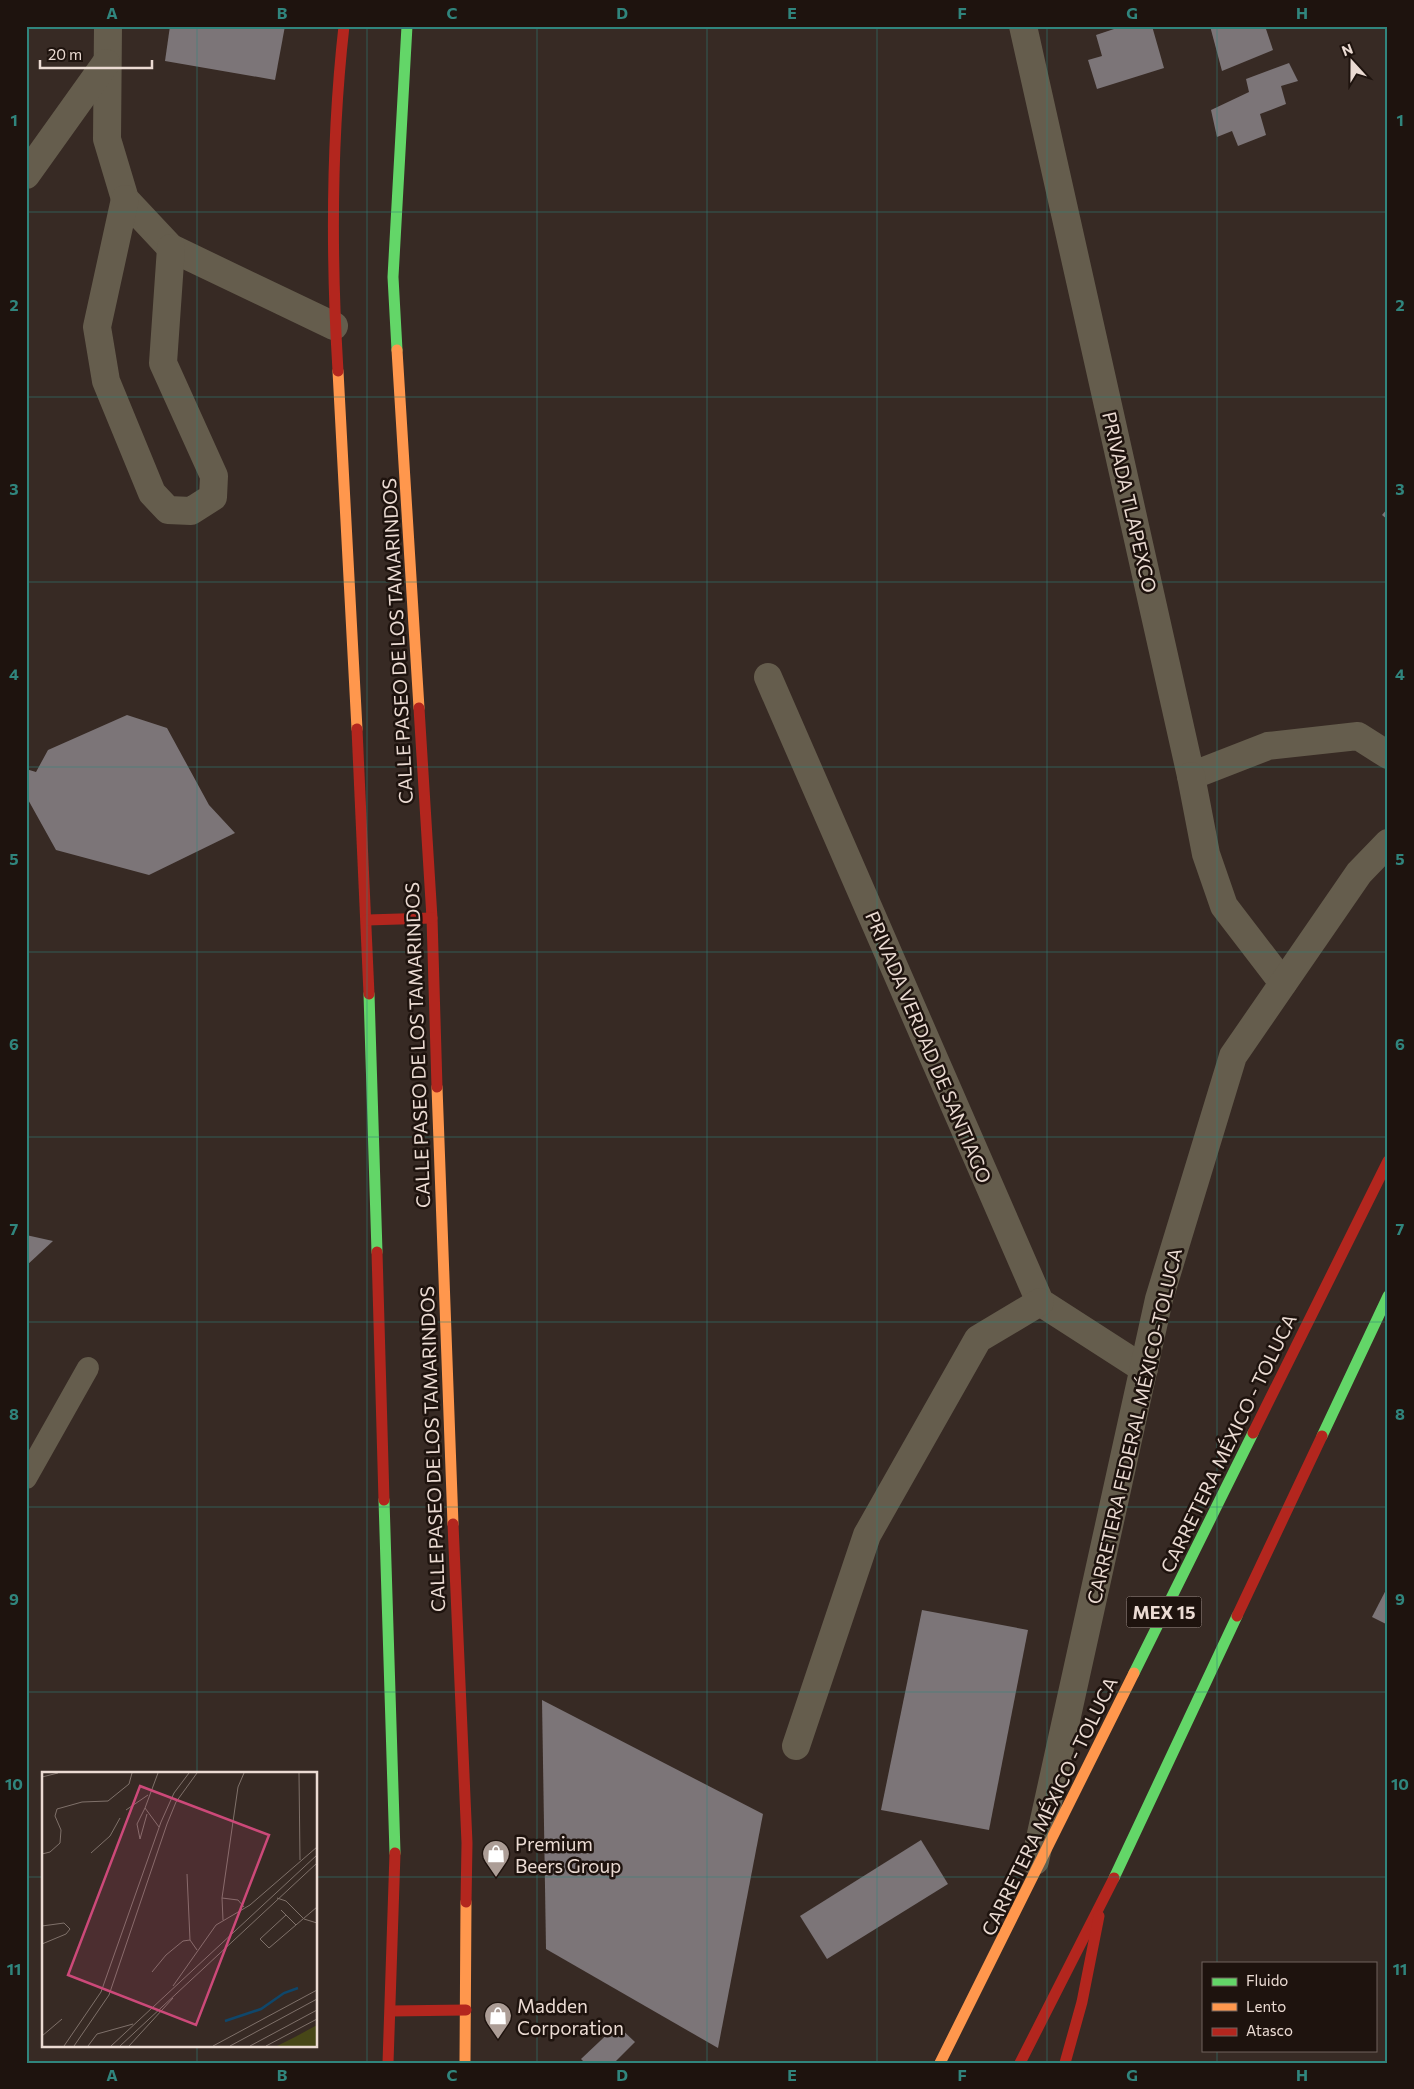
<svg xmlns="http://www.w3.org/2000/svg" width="1414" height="2089" viewBox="0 0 1414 2089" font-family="Commissioner,sans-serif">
<rect width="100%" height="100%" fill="#372a24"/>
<g fill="#7c7578">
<polygon points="170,26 285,26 275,80 165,61"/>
<polygon points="1123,26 1152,26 1164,68 1097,89 1088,60 1102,56 1096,35"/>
<polygon points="1210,26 1265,26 1273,50 1222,71"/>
<polygon points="1289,63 1298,81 1281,86 1286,104 1260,114 1266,135 1238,146 1232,131 1217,137 1211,110 1249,92 1246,79"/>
<polygon points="1388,508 1388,520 1382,515"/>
<polygon points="127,715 167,728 209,805 235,833 149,875 56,850 26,796 26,769 36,772 48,750"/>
<polygon points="26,1235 53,1241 26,1266"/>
<polygon points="1388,1586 1388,1625 1372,1617"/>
<polygon points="922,1610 1028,1630 989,1830 881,1810"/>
<polygon points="542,1700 763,1814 718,2048 546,1949"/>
<polygon points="921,1840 948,1884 827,1959 800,1916"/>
<polygon points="617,2025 635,2042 614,2063 585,2063 581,2059"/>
</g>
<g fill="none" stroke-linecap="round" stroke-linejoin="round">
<polyline stroke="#655d4d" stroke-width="22" points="26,1478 88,1368"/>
<g stroke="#655d4d" stroke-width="28">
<polyline points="108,26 107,139 125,199 171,248 334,326"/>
<polyline points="1023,26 1191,776 1268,746 1358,736 1388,755"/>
<polyline points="26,175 106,63"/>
<polyline points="125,199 97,327 106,381 152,493 168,510 191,511 213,497 214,476 163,363 171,248"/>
<polyline points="768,677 1040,1302 1144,1369"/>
<polyline points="1191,776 1206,854 1224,906 1283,983"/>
<polyline points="796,1746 867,1535 978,1339 1040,1302"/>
<polyline points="1035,1861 1159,1299 1233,1056 1359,873 1388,843"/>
</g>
<g stroke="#63d668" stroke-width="11">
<polyline points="397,350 393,277 407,26"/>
<polyline points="369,994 377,1252"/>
<polyline points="1322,1436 1388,1296"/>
<polyline points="384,1500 395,1853"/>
<polyline points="1134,1673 1253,1433"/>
<polyline points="1114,1878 1237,1616"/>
</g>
<g stroke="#ff974d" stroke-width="11">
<polyline points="397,350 419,708"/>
<polyline points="338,371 357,729"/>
<polyline points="437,1087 453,1524"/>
<polyline points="465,2063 466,1902"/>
<polyline points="940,2063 1134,1673"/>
</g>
<g stroke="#b3261e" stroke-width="11">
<path d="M338,371C331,256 331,141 344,26"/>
<polyline points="419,708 432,918 437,1087"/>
<polyline points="357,729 369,994"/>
<polyline points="367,920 432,918"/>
<polyline points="377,1252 384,1500"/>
<polyline points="1253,1433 1388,1161"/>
<polyline points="453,1524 467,1843 466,1902"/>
<polyline points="1237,1616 1322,1436"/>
<polyline points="391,2011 466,2010"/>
<polyline points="388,2063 395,1853"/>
<polyline points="1020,2063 1114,1878"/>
<polyline points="1065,2063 1082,2002 1099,1916"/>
</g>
</g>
<path fill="none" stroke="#30857d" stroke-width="1" stroke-opacity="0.55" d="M197,26V1773M367,26V2063M537,26V2063M707,26V2063M877,26V2063M1047,26V2063M1217,26V1963M26,212H1388M26,397H1388M26,582H1388M26,767H1388M26,952H1388M26,1137H1388M26,1322H1388M26,1507H1388M26,1692H1388M26,1877H44M316,1877H1388M197,2045V2063M1217,2050V2063"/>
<defs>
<symbol id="shop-pin" viewBox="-11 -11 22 30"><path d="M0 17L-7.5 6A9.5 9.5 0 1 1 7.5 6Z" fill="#ac9d96" stroke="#1e130e"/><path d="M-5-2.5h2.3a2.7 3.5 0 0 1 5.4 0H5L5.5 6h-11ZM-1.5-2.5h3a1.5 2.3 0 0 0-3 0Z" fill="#fff"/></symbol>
</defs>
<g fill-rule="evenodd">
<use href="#shop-pin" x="480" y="1838" width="32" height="43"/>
<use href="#shop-pin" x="482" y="2000" width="32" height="43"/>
</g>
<g text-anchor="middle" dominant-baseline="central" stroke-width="5" stroke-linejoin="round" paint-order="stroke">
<rect fill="#1e130e" stroke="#ae9f98" stroke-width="1" x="1126.5" y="1596.5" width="75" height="31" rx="4"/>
<g font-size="18" font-weight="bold" fill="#ebdbd3">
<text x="1164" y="1612">MEX 15</text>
</g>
<g font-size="19" fill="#ebdbd3" stroke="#1e130e">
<text transform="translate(1130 502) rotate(77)">PRIVADA TLAPEXCO</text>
<text transform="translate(397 641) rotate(-93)">CALLE PASEO DE LOS TAMARINDOS</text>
<text transform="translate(417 1045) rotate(-92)">CALLE PASEO DE LOS TAMARINDOS</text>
<text transform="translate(929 1047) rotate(67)">PRIVADA VERDAD DE SANTIAGO</text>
<text transform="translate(1134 1426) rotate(-77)">CARRETERA FEDERAL MÉXICO-TOLUCA</text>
<text transform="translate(1228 1443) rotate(-64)">CARRETERA MÉXICO - TOLUCA</text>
<text transform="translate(432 1449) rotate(-92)">CALLE PASEO DE LOS TAMARINDOS</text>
<text transform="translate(1049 1806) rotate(-64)">CARRETERA MÉXICO - TOLUCA</text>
</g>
<g font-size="19" fill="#ebdbd3" stroke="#1e130e" text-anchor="start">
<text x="515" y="1843">Premium<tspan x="515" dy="22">Beers Group</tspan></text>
<text x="517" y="2005">Madden<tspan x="517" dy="22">Corporation</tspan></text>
</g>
</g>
<g transform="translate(42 1772)">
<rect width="275" height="275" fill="#372a24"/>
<path d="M275,253V274H235L253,265Z" fill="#474717"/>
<path fill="none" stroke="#0f476b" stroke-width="2.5" d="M183,249L219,237L242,221L256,216"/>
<path fill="none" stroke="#7f716a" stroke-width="1" d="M116,1L103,36L117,55M257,1L258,88M0,5L16,1M103,36L95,52L98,67L105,42M84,38L106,23M49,81L68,64L78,46M0,82L8,80L18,71L19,58L13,44L15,37L40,30L66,29L87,12L90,1M145,102L148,168L155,178M180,126L181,148M235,126L244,129L262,147L275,151M202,135L196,128L180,126L196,15L202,1M239,138L254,153M244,143L218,167L227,176L275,135M0,154L22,151L28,157L24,162L0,172M110,200L124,183L141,169L148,168M131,214L174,153L208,133L275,75M0,264L20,247M22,274L59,220L119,50L132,21L147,1M32,274L67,223L125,52L134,30L155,1M46,274L55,262L91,252M69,274L275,83M78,274L275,91M87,274L131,226M171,274L275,218M188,274L275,227M208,274L275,238M224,274L275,247"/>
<path fill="#cc4979" fill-opacity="0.15" stroke="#cc4979" stroke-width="2.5" d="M98,14L227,63L154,253L26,203Z"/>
<rect width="275" height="275" fill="none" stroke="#ebdbd3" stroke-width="2.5"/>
</g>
<rect width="1414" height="2089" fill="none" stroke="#1e130e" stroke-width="55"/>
<rect x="1202" y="1962" width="175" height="90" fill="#1e130e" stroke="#70635d"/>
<rect x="1212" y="1978" width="25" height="8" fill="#63d668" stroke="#70635d"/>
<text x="1246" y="1986" font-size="15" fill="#ebdbd3">Fluido</text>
<rect x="1212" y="2003" width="25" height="8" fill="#ff974d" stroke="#70635d"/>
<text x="1246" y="2012" font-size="15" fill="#ebdbd3">Lento</text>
<rect x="1212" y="2028" width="25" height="8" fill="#b3261e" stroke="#70635d"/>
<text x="1246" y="2036" font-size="15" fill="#ebdbd3">Atasco</text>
<g transform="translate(1352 62) rotate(339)" stroke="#1e130e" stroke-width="4" paint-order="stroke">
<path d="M0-4L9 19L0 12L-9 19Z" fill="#ebdbd3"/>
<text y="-8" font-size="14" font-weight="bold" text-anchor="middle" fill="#ebdbd3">N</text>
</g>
<path d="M40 60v8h112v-8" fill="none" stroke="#ebdbd3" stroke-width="2.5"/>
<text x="48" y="60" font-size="15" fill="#ebdbd3" stroke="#1e130e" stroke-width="4" paint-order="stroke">20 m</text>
<rect x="28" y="28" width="1358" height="2034" fill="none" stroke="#30857d" stroke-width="2"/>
<g font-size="16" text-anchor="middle" font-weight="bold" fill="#30857d">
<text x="112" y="19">A</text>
<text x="282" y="19">B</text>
<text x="452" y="19">C</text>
<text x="622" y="19">D</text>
<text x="792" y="19">E</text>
<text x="962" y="19">F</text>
<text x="1132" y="19">G</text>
<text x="1302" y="19">H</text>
<text x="14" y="126">1</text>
<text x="1400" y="126">1</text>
<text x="14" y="311">2</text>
<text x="1400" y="311">2</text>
<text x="14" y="495">3</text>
<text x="1400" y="495">3</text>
<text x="14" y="680">4</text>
<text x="1400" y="680">4</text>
<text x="14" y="865">5</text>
<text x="1400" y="865">5</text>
<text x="14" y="1050">6</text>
<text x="1400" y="1050">6</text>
<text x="14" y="1235">7</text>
<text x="1400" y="1235">7</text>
<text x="14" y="1420">8</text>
<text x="1400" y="1420">8</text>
<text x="14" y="1605">9</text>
<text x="1400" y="1605">9</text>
<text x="14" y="1790">10</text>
<text x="1400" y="1790">10</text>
<text x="14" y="1975">11</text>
<text x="1400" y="1975">11</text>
<text x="112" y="2081">A</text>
<text x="282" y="2081">B</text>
<text x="452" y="2081">C</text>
<text x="622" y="2081">D</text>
<text x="792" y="2081">E</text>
<text x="962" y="2081">F</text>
<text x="1132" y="2081">G</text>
<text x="1302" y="2081">H</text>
</g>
</svg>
